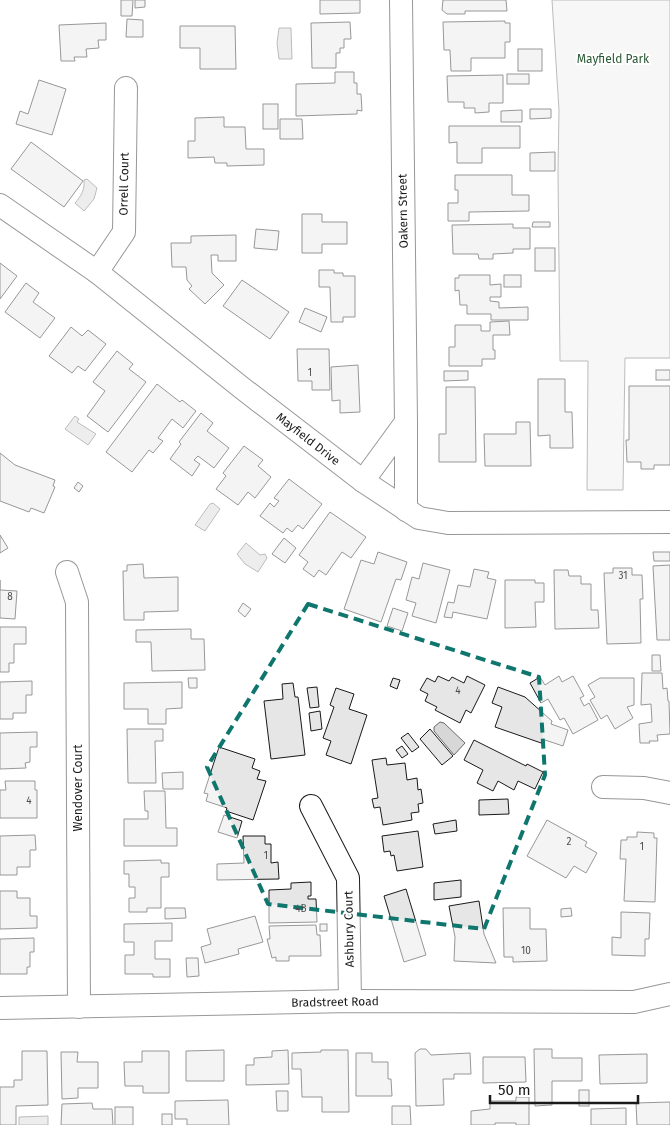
<svg xmlns="http://www.w3.org/2000/svg" width="670" height="1125" viewBox="0 0 670 1125" font-family="'Fira Sans',sans-serif">
<rect width="100%" height="100%" fill="#fff"/>
<polygon fill="#ededed" stroke="#6a6a6a" points="552,0 670,0 670,358 625,358 623,490 587,490 588,361 560,361 558,171 559,110"/>
<g fill="#d7d7d7" stroke="#6a6a6a">
<polygon points="279,28 291,28 292,59 279,59 277,43"/>
<path d="M87,179L97,188L94,199L84,211L75,203C81,196 85,190 84,180Z"/>
<polygon points="75,416 79,419 77,422 96,434 88,445 65,429"/>
<polygon points="213,503 220,509 205,531 195,525 210,504"/>
<polygon points="246,543 260,555 265,554 267,558 258,572 245,564 237,554"/>
<polygon points="440,722 444,723 465,743 454,755 434,731 434,727"/>
<polygon points="48,1116 48,1125 19,1125 19,1117"/>
</g>
<g fill="#e6e6e6" stroke="#1a1a1a">
<polygon points="121,0 133,0 132,16 121,16"/>
<polygon points="135,0 145,0 145,7 135,8"/>
<polygon points="320,0 360,0 360,13 320,14"/>
<polygon points="443,0 506,0 507,11 465,11 465,14 447,14 442,10"/>
<polygon points="127,19 143,20 143,37 126,37"/>
<polygon points="505,21 505,23 510,23 510,42 505,42 505,58 471,58 471,71 451,71 450,50 444,50 443,22"/>
<polygon points="350,22 351,39 344,39 344,48 340,48 340,53 336,53 336,68 312,68 311,23"/>
<polygon points="106,23 106,40 98,40 99,48 86,49 87,57 74,57 75,61 61,61 59,25"/>
<polygon points="180,26 235,26 236,69 200,69 200,48 180,48"/>
<rect x="518" y="49" width="24" height="22"/>
<polygon points="335,72 354,72 354,83 357,83 357,94 361,94 362,111 357,110 357,114 296,116 296,84 335,83"/>
<rect x="507" y="74" width="22" height="10"/>
<polygon points="503,75 503,103 489,103 489,112 475,113 475,108 464,108 464,102 448,102 447,76"/>
<polygon points="39,80 66,89 52,135 16,124 20,111 28,114"/>
<rect x="263" y="104" width="15" height="25"/>
<polygon points="530,109 551,109 551,118 530,119"/>
<polygon points="522,110 522,122 501,122 501,111"/>
<polygon points="224,117 224,127 245,127 246,149 264,149 264,165 227,166 227,163 215,163 214,157 188,158 188,141 195,141 195,118"/>
<polygon points="280,119 302,119 303,139 280,139"/>
<polygon points="449,126 520,126 520,148 482,148 482,163 457,163 457,142 449,143"/>
<polygon points="31,142 83,181 64,207 11,169"/>
<polygon points="555,152 555,171 530,171 530,153"/>
<polygon points="455,175 512,175 512,195 529,195 529,211 469,212 469,221 448,221 448,203 458,203 458,190 455,190"/>
<polygon points="302,214 322,214 322,222 347,222 347,244 322,244 322,253 302,253"/>
<polygon points="533,222 550,222 550,227 532,227"/>
<polygon points="513,224 513,228 530,228 530,249 513,249 513,253 493,254 493,259 479,259 478,254 453,254 452,225"/>
<polygon points="256,229 279,231 277,250 254,248"/>
<polygon points="236,235 236,261 218,261 218,255 211,255 212,273 224,285 205,304 189,289 192,286 187,280 186,267 172,267 171,243 191,243 191,236"/>
<rect x="535" y="248" width="20" height="23"/>
<polygon points="0,263 17,276 0,299"/>
<polygon points="319,270 334,270 334,273 343,273 343,276 355,276 355,317 343,317 343,322 331,322 330,287 319,287"/>
<polygon points="459,275 490,275 490,285 501,284 501,297 490,297 490,301 499,302 499,308 528,307 528,320 491,320 491,314 467,314 467,305 460,305 459,290 455,291 455,278 459,278"/>
<rect x="504" y="275" width="17" height="12"/>
<polygon points="242,280 289,312 270,339 223,306"/>
<polygon points="26,283 39,293 33,302 55,318 40,338 5,312"/>
<polygon points="305,308 327,317 321,332 299,322"/>
<polygon points="509,321 510,335 493,335 493,350 495,350 495,359 482,359 482,366 449,366 449,347 455,347 455,325 481,325 481,331 490,331 490,322"/>
<polygon points="71,327 82,336 88,330 106,344 85,371 78,366 72,373 49,356"/>
<polygon points="297,349 329,349 330,390 312,390 312,381 298,381"/>
<polygon points="117,351 133,364 129,369 146,382 108,432 87,416 105,391 93,382"/>
<polygon points="358,365 360,412 340,413 340,400 332,401 331,367"/>
<rect x="656" y="370" width="14" height="10"/>
<polygon points="444,371 468,371 468,380 444,381"/>
<polygon points="538,379 565,379 565,412 572,412 573,448 550,448 550,435 538,436"/>
<polygon points="157,384 180,402 182,400 196,411 183,428 172,419 158,438 163,441 153,453 149,450 132,472 106,452"/>
<polygon points="629,386 670,386 670,465 654,465 654,469 641,469 641,462 627,462 626,440 629,440"/>
<polygon points="446,387 475,387 476,462 439,462 439,434 446,434"/>
<polygon points="201,413 213,423 207,431 229,448 214,468 198,456 194,460 200,464 192,476 170,459 181,444 179,442"/>
<polygon points="516,422 530,422 531,466 485,466 484,434 516,434"/>
<polygon points="244,446 263,460 258,466 271,477 255,498 248,492 238,505 216,489 226,476 223,473"/>
<polygon points="0,453 15,465 55,480 53,486 55,487 44,513 31,508 29,512 0,501"/>
<polygon points="289,479 322,504 303,529 298,525 292,532 287,528 283,533 260,516 270,503 274,507 279,501 274,498"/>
<polygon points="78,482 83,486 79,492 74,488"/>
<polygon points="330,512 366,537 351,558 342,552 326,575 319,570 314,577 303,569 308,562 299,555"/>
<polygon points="0,535 8,548 0,553"/>
<polygon points="284,538 296,548 285,563 272,554"/>
<polygon points="378,552 407,562 401,580 396,579 381,622 344,609 361,560 374,564"/>
<polygon points="653,552 670,552 670,561 654,561"/>
<polygon points="423,563 450,570 436,623 412,616 416,603 406,600 412,577 419,579"/>
<polygon points="143,564 144,578 178,577 178,611 144,612 144,620 124,620 123,571 127,571 127,565"/>
<polygon points="670,565 670,640 657,640 653,566"/>
<polygon points="613,568 632,568 632,575 642,575 643,599 640,599 641,643 607,644 604,573 613,573"/>
<polygon points="474,569 489,572 487,578 496,580 487,619 453,612 452,618 444,617 448,602 454,603 458,585 470,587"/>
<polygon points="554,570 568,570 569,576 581,576 581,584 591,584 591,610 598,610 599,628 555,629"/>
<polygon points="0,580 0,590 17,591 15,619 0,618"/>
<polygon points="505,580 535,580 535,583 544,583 544,602 535,602 536,627 505,628"/>
<polygon points="243,603 251,609 245,617 238,611"/>
<polygon points="393,608 408,613 402,631 387,626"/>
<polygon points="0,627 26,627 26,644 14,644 14,663 9,663 9,672 0,672"/>
<polygon points="191,629 191,639 204,639 205,670 152,671 151,642 136,642 136,630"/>
<polygon points="652,655 660,655 661,671 652,671"/>
<polygon points="642,673 662,673 663,689 667,688 668,701 669,701 670,734 657,735 658,741 649,741 650,743 640,743 639,724 652,722 651,704 641,705"/>
<polygon points="438,676 449,681 452,677 464,683 467,676 485,685 471,713 466,710 460,723 435,710 437,707 425,701 428,694 420,690 427,678 435,682"/>
<polygon points="559,676 562,682 573,676 584,696 580,698 584,706 589,703 598,720 573,734 564,718 560,720 548,699 541,703 530,683 540,677 545,685"/>
<polygon points="188,678 197,678 197,688 189,688"/>
<polygon points="393,678 400,680 397,689 390,686"/>
<polygon points="600,678 634,678 634,705 627,707 633,718 615,729 607,715 601,719 590,700 595,697 588,685"/>
<polygon points="32,681 32,695 26,695 26,713 13,713 13,719 0,719 0,682"/>
<polygon points="182,682 182,708 166,709 166,724 148,724 148,709 124,709 124,683"/>
<polygon points="293,683 295,697 298,697 305,755 271,759 264,701 283,699 282,684"/>
<polygon points="317,687 319,707 310,708 307,688"/>
<polygon points="498,687 525,697 552,721 551,724 568,730 563,746 545,740 544,744 495,727 502,707 492,703"/>
<polygon points="336,688 354,694 349,709 367,715 351,764 326,755 331,741 323,738 334,707 330,705"/>
<polygon points="320,711 322,729 311,731 309,713"/>
<polygon points="127,729 163,729 163,741 155,741 156,783 128,783"/>
<polygon points="430,729 453,756 442,765 420,739"/>
<polygon points="37,732 37,747 30,747 30,762 25,763 26,768 0,769 0,733"/>
<polygon points="408,733 419,747 412,752 401,738"/>
<polygon points="474,740 526,766 527,764 543,772 535,789 518,781 514,790 498,781 493,791 477,783 483,770 464,760"/>
<polygon points="402,746 408,754 402,758 396,750"/>
<polygon points="219,747 255,759 252,768 260,771 257,779 266,781 253,820 226,811 227,808 206,801 208,794 204,793"/>
<polygon points="386,758 387,765 405,763 407,780 417,778 418,790 421,789 423,803 418,804 419,812 411,813 412,820 383,825 380,807 374,808 372,799 378,798 372,760"/>
<polygon points="183,772 183,789 163,789 162,773"/>
<polygon points="5,781 35,781 35,790 37,790 37,818 0,818 0,790 6,790"/>
<polygon points="144,791 165,791 166,828 177,828 177,846 124,846 124,819 148,819 148,811 145,811"/>
<polygon points="508,799 509,814 479,815 479,800"/>
<polygon points="224,815 242,821 237,838 218,832"/>
<polygon points="456,820 457,831 435,834 433,824"/>
<polygon points="547,820 587,842 585,846 597,853 586,873 574,866 566,878 527,856"/>
<polygon points="418,831 423,867 397,871 394,855 391,856 390,851 384,852 382,836"/>
<polygon points="637,832 654,833 654,838 657,838 655,902 624,901 626,859 620,859 621,840 627,840 627,837 637,837"/>
<polygon points="35,835 36,850 30,850 30,867 17,867 17,875 0,875 0,836"/>
<polygon points="243,836 265,836 265,844 271,844 271,863 278,862 279,879 217,880 217,864 244,863"/>
<polygon points="161,860 161,863 169,863 169,877 161,877 161,908 147,908 147,912 129,912 129,898 135,898 135,887 129,887 129,874 124,874 124,861"/>
<polygon points="461,880 461,897 434,900 434,883"/>
<polygon points="311,882 311,896 308,896 308,899 316,899 317,922 269,923 269,890 291,889 291,883"/>
<polygon points="406,889 426,955 404,962 384,896"/>
<polygon points="0,891 17,891 17,898 30,898 30,916 37,916 37,928 0,929"/>
<polygon points="479,901 484,934 496,963 454,961 455,937 449,906"/>
<polygon points="165,908 185,908 186,918 165,919"/>
<polygon points="503,908 530,908 530,929 546,929 547,961 513,962 513,957 504,957"/>
<polygon points="571,908 572,916 561,917 561,909"/>
<polygon points="621,912 650,913 649,939 645,939 645,956 612,955 612,937 621,938"/>
<polygon points="255,916 263,942 238,949 239,954 205,963 201,947 211,944 207,929"/>
<polygon points="172,923 172,941 155,941 155,959 170,959 170,977 153,977 153,974 125,974 125,955 134,955 134,942 124,942 124,924"/>
<rect x="320" y="924" width="7" height="7"/>
<polygon points="316,925 317,935 320,935 321,956 289,956 289,961 276,961 276,957 272,958 267,939 270,939 269,926"/>
<polygon points="34,938 34,952 30,952 30,967 27,967 27,974 0,974 0,939"/>
<polygon points="186,958 198,958 199,976 187,977"/>
<polygon points="420,1049 426,1049 431,1055 470,1053 471,1074 454,1074 454,1079 443,1079 444,1105 416,1106 415,1053"/>
<polygon points="534,1049 552,1049 552,1058 582,1058 582,1081 552,1081 552,1105 535,1106"/>
<polygon points="224,1050 224,1081 186,1081 186,1051"/>
<polygon points="288,1050 289,1084 246,1085 246,1065 254,1065 254,1058 272,1057 272,1051"/>
<polygon points="321,1050 348,1050 349,1112 322,1112 322,1097 302,1097 301,1069 292,1069 292,1053 321,1052"/>
<polygon points="22,1051 47,1051 48,1105 16,1106 16,1125 0,1125 0,1087 14,1087 14,1080 22,1080"/>
<polygon points="142,1051 169,1051 169,1093 143,1093 143,1086 125,1086 124,1062 142,1062"/>
<polygon points="61,1052 78,1052 77,1062 98,1062 98,1088 78,1088 78,1098 62,1099"/>
<polygon points="356,1053 372,1053 372,1062 388,1062 388,1079 391,1079 392,1096 356,1096"/>
<polygon points="647,1054 647,1083 600,1084 599,1055"/>
<polygon points="483,1057 525,1057 526,1082 483,1083"/>
<rect x="579" y="1090" width="10" height="16"/>
<polygon points="276,1091 288,1091 288,1111 277,1111"/>
<polygon points="516,1097 529,1097 529,1125 516,1125 516,1123 495,1123 495,1125 471,1125 471,1111 490,1109 490,1101 516,1101"/>
<polygon points="228,1100 229,1125 187,1125 187,1119 175,1119 175,1101"/>
<polygon points="670,1102 670,1125 637,1125 636,1103"/>
<polygon points="92,1103 93,1109 112,1109 113,1125 61,1125 62,1104"/>
<polygon points="392,1106 410,1106 411,1125 392,1125"/>
<rect x="115" y="1107" width="18" height="18"/>
<polygon points="626,1108 626,1125 591,1125 591,1109"/>
<rect x="162" y="1114" width="10" height="11"/>
</g>
<g fill="none" stroke-linecap="round" stroke-linejoin="round">
<defs>
<g id="minor">
<polyline points="401,0 406,422"/>
<polyline points="0,205 97,272 242,388 363,481 419,518 448,523 670,522"/>
<polyline points="97,272 124,232 126,88"/>
<polyline points="363,481 406,422 406,510"/>
<polyline points="67,572 77,602 79,1007"/>
<polyline points="603,787 644,788 670,793"/>
<polyline points="311,806 348,878 350,1001"/>
<polyline points="0,1008 350,1001 634,1002 670,994"/>
</g>
</defs>
<use href="#minor" stroke="#1a1a1a" stroke-width="24"/>
<use href="#minor" stroke="#fff" stroke-width="22"/>
</g>
<path d="M0 0H670V1125H0ZM308,604L539,677L545,775L484,929L268,904L207,767Z" fill="#fff" fill-opacity=".55" fill-rule="evenodd"/>
<path fill="none" stroke="#0f766e" stroke-width="4" stroke-dasharray="10 6" stroke-linejoin="round" d="M308,604L539,677L545,775L484,929L268,904L207,767Z"/>
<g text-anchor="middle" dominant-baseline="central" stroke-width="4" stroke-linejoin="round" paint-order="stroke">
<g font-size="10" fill="#4d4d4d">
<text x="310" y="373">1</text>
<text x="623" y="576">31</text>
<text x="10" y="597">8</text>
<text x="458" y="691">4</text>
<text x="29" y="801">4</text>
<text x="569" y="842">2</text>
<text x="642" y="847">1</text>
<text x="266" y="856">1</text>
<text x="301" y="909">4B</text>
<text x="526" y="951">10</text>
</g>
<g font-size="12" fill="#2b5a34" stroke="#fff">
<text x="613" y="59">Mayfield Park</text>
</g>
<g font-size="12" fill="#1a1a1a" stroke="#fff">
<text transform="translate(124 184) rotate(-89)">Orrell Court</text>
<text transform="translate(403 211) rotate(-91)">Oakern Street</text>
<text transform="translate(308 439) rotate(38)">Mayfield Drive</text>
<text transform="translate(78 788) rotate(-90)">Wendover Court</text>
<text transform="translate(349 929) rotate(-91)">Ashbury Court</text>
<text transform="translate(335 1002) rotate(-1)">Bradstreet Road</text>
</g>
</g>
<path d="M490 1095v8h148v-8" fill="none" stroke="#1a1a1a" stroke-width="2.5"/>
<text x="498" y="1095" font-size="15" fill="#1a1a1a" stroke="#ffffff" stroke-width="4" paint-order="stroke">50 m</text>
</svg>
